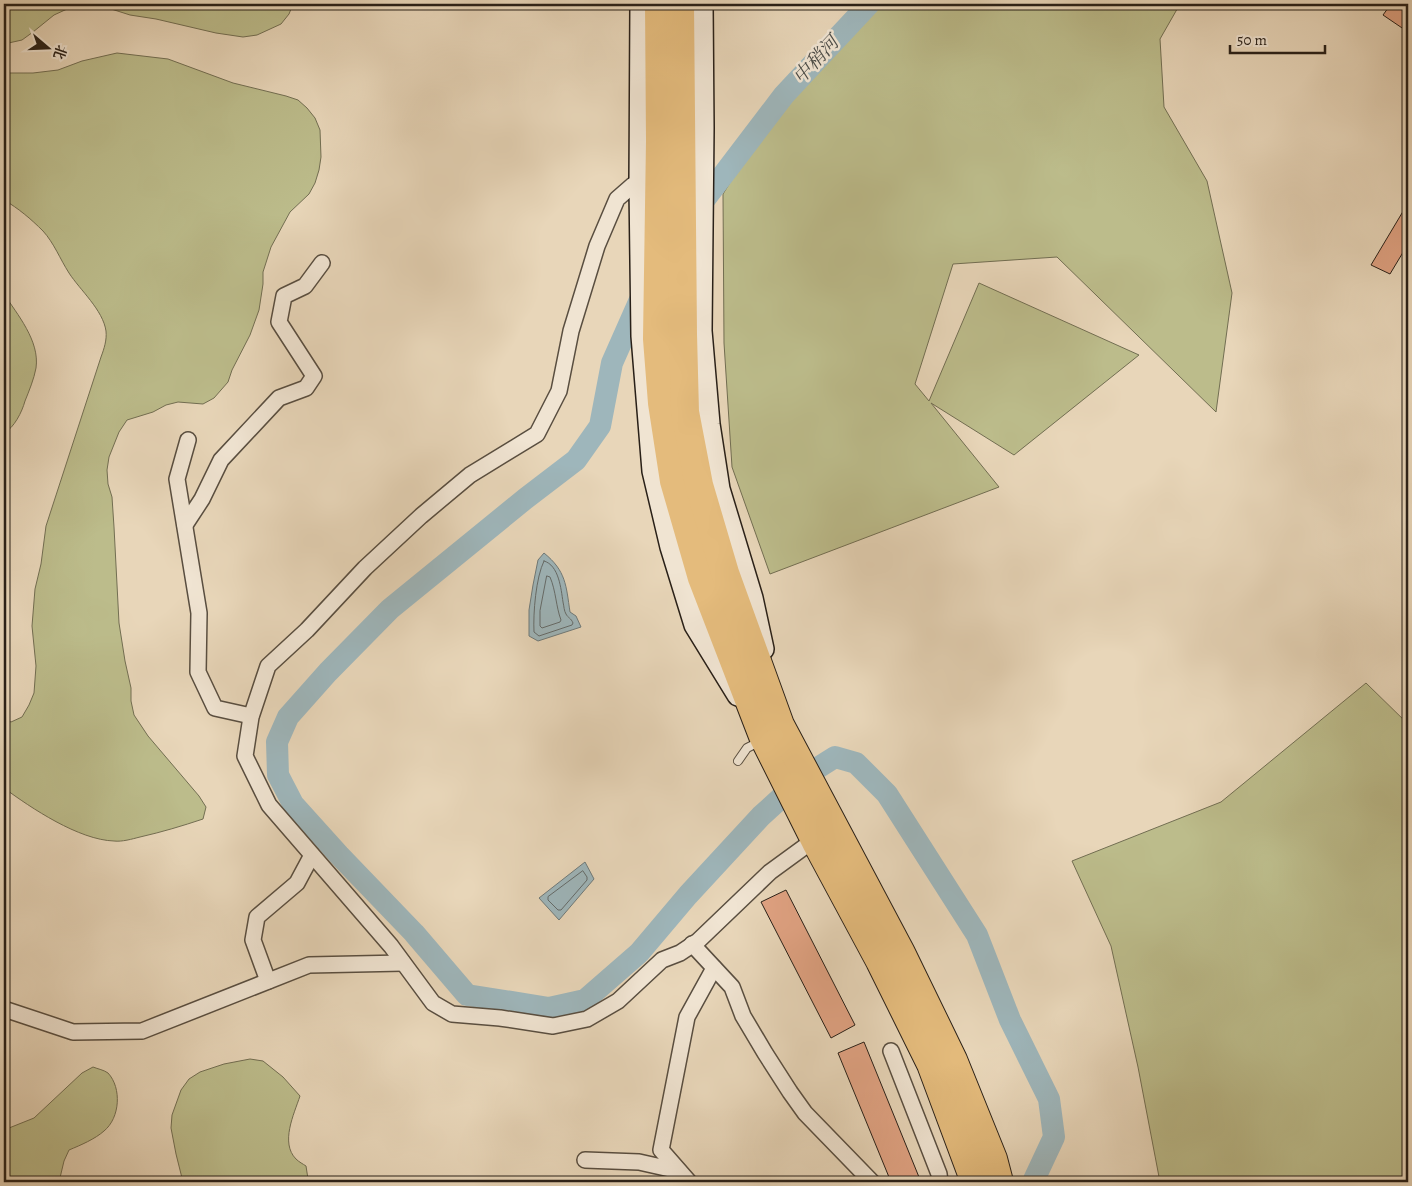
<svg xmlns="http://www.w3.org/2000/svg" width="1412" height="1186" viewBox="0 0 1412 1186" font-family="Alegreya,'Noto Serif SC',serif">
<rect width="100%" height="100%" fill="#e8d6b9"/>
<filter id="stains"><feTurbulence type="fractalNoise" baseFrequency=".004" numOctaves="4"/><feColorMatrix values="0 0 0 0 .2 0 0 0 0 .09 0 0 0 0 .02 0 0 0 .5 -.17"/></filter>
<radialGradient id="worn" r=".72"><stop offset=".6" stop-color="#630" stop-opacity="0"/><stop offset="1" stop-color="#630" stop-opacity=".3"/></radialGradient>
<g fill="#bcbc8b" stroke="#726e52">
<polygon points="4,4 293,4 289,14 281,24 257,35 243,37 216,33 156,19 130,15 105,7 91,4 78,4 54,15 33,32 22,40 4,44"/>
<polygon points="869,4 1180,4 1160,39 1164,107 1207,181 1232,293 1216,412 1057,257 953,264 915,384 929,401 979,283 1139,355 1014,455 931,403 999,487 770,574 732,467 724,343 723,194 784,95"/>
<path d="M117,53L168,59L233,83L286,96L298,100L307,108L315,118L320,130L321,157L319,170L315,183L309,194L290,212L271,247L263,272V284L259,310L250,335L232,370L228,382L214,398L203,404L178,402L166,405L153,412L127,420L119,432L109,457L107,470L108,484L112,497L114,527L119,623L125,661L131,688V701L134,715L148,736L199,796L206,807L203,819C182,826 162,832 140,837C132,839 122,842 114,841C79,840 31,808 4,788V719L11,722L22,717L29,705L34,693L36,666L32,626L35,589L41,564L46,526L101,357C104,349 107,340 106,331C103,310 80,290 69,273C60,259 54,243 43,231C31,219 18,208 4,200V73H33L58,70L82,61Z"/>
<path d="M4,294C17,314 40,341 36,368C34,379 29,391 25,401C22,412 14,428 4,433Z"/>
<polygon points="1366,683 1408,724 1408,1182 1160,1182 1138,1067 1111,946 1072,861 1221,802"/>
<path d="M250,1059L263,1061L283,1077L300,1096C294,1114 280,1143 296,1159C299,1162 303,1164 306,1166L308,1179L307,1182H183L176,1154L171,1128L172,1115L181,1090L189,1079L200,1072L224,1064Z"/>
<path d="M93,1067C98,1069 104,1070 108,1073C122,1088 120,1118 104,1131C95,1139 81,1145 69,1150L64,1161L59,1182H4V1130L34,1118L82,1073Z"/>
</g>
<g fill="#9eb6bb" stroke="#6f7a7a">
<path d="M544,553C566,571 566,585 570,612L576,616L581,627L538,641L529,636V610L533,585L538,560Z"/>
<polygon points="585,862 594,879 559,920 539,898"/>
</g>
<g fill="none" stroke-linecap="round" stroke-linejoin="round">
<g stroke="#646b6a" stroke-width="1">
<path d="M544,561C559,565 561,589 563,602C564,606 564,611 566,614C568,618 571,618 573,623L572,625L539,636L534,632C533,613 536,577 544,561Z"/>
<path d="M547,576L550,577C556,591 556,607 561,620L560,622L542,628L540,626V611Z"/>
<polygon points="583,871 587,877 587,880 561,910 558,910 548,900 548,897"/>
</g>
<g stroke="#9eb6bb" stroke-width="22">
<polyline points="695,212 784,95 869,4"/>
<polyline points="643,293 612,363 600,426 576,460 525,499 390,609 328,672 288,717 277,742 278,775 293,804 339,855 414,933 467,995 549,1008 585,1000 639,953 688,895 761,816 805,776 835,757 856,763 887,794 977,935 1010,1020 1049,1099 1054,1137 1033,1182"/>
</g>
</g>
<g fill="#e0a282" stroke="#292018">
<polygon points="1391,4 1408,4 1408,32 1383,15"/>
<polygon points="1408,203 1408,244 1390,274 1371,265"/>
<polygon points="786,890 855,1025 831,1038 761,902"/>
<polygon points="864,1042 921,1182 891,1182 838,1053"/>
</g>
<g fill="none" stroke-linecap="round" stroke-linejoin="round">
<defs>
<polyline id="lane" points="738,761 747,748 761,741"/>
<g id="street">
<polyline points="640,186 633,185 617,199 597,246 571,331 559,391 537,434 470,475 421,516 365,568 307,630 268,666 251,717 245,756 269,805 391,946 433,1003 452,1014 500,1018 553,1026 587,1019 618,1001 662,960 680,953 698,941 770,872 807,845 816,842"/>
<polyline points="188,440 177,479 199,613 198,672 215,708 251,716"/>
<polyline points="185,525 202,499 221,460 279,398 306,388 314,376 279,322 284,296 305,286 322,263"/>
<polyline points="692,944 732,987 743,1016 765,1053 790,1092 805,1113 872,1182"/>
<polyline points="268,981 253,940 257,917 297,883 312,855"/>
<polyline points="4,1009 73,1032 142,1031 309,965 403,963"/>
<polyline points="891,1051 939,1174 940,1182"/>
<polyline points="585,1160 639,1162 679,1171"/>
<polyline points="689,1182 661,1150 687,1017 714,968"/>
</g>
<g id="secondary">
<polyline points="641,4 640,186 642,336 653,471 671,547 695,625 738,695"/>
<polyline points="702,4 703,128 701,331 709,424 719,489 752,598 763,649"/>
</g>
<g id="highway">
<polyline points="659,4 660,141 657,339 662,403 674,481 702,578 763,736 816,842 880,961 931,1064 975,1182"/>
<polyline points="680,4 683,334 685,412 699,485 725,573 780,725 901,953 953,1060 993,1159 999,1182"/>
</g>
</defs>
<use href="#lane" stroke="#594e40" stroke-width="10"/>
<use href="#street" stroke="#594e40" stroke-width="18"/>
<use href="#secondary" stroke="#292018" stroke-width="24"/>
<use href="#highway" stroke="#292018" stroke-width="30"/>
<use href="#lane" stroke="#f0e4d2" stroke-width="8"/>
<use href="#street" stroke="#f0e4d2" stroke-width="15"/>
<use href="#secondary" stroke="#f0e4d2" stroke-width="21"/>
<use href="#highway" stroke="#e4bb7c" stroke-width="28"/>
</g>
<g text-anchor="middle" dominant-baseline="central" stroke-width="5" stroke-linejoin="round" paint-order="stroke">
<g font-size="19" font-style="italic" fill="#4c4d49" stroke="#f0e4d2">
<text transform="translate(816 60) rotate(-47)">中稍河</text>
</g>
</g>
<rect width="1412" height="1186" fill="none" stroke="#e8d6b9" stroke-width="20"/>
<rect x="5" y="5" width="1402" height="1176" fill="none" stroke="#292018" stroke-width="2.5"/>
<rect x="10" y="10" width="1392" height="1166" fill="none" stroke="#292018"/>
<g transform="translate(48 48) rotate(109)" stroke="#f0e4d2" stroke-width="4" paint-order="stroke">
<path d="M0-4L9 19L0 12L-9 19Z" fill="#292018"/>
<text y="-8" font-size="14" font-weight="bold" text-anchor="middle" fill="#292018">北</text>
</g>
<path d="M1230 45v8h95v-8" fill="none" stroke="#292018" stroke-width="2.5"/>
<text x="1237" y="45" font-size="15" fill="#292018" stroke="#f0e4d2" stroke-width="4" paint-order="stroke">50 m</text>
<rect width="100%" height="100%" filter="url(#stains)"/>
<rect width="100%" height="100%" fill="url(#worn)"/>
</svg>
